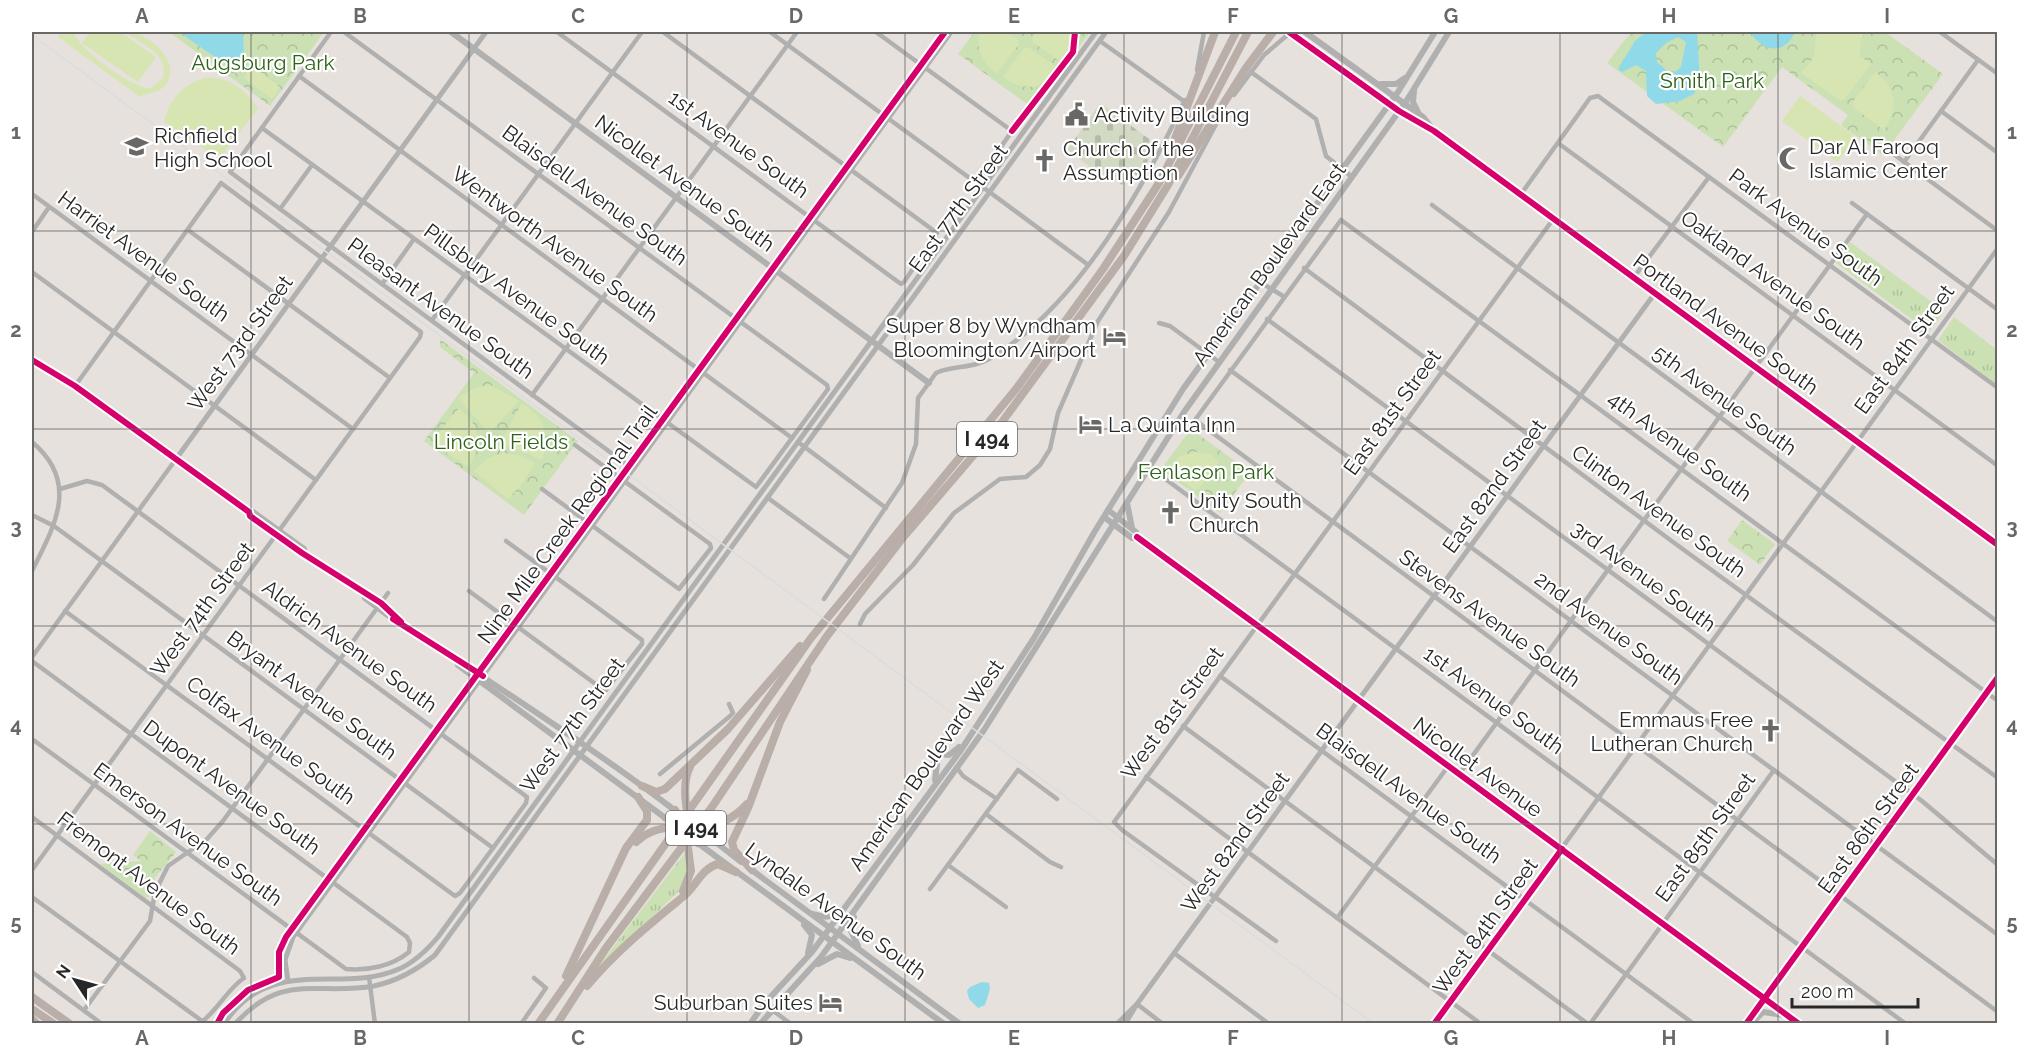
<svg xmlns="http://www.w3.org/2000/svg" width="2029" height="1055" viewBox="0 0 2029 1055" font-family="Raleway,sans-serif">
<defs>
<pattern id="grass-tufts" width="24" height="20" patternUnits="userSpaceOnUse" patternTransform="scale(1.5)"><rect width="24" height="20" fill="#cbe1b4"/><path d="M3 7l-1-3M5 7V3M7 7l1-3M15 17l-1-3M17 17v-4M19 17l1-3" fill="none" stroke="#aec19b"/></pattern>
<pattern id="forest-crowns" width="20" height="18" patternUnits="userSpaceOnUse" patternTransform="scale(1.5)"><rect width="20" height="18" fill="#cbe1b4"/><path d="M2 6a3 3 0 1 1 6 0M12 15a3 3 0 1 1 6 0" fill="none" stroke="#aec19b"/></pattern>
<pattern id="cemetery-stones" width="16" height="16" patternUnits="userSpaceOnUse" patternTransform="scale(1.5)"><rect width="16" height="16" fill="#d3dac4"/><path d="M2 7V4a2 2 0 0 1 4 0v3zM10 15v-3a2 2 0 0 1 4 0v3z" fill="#b5bba8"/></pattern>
</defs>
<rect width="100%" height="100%" fill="#e6e1dc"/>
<g fill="url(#grass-tufts)">
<polygon points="1850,242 1944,311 1929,332 1836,263"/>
<polygon points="1954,317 1997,350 1997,385 1938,340"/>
<polygon points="685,853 687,877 680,890 599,969 597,968"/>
</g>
<g fill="url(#forest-crowns)">
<polygon points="169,32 324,32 270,106"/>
<polygon points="974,32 1090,32 1034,109 958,54"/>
<polygon points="1631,32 1885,32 1943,74 1883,155 1841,125 1848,115 1782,67 1723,147 1607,63"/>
<polygon points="440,339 578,441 524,515 424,441 474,373 440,347"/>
<polygon points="1191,429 1250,472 1220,513 1161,469"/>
<polygon points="1742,520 1775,544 1760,565 1727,541"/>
<polygon points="150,831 176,852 155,878 149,897 145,898 100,864 141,861 133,855"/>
</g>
<polygon fill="url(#cemetery-stones)" points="1100,103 1156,144 1140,177 1131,172 1122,185 1106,174 1101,175 1067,150"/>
<g fill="#d7e5b2">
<path d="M61,32L68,36V32H74C77,48 134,90 151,88L163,78C170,55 140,43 125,32C147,31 184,62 165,86C157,94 147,92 140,97L58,37Z"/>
<polygon points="90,32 120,32 156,57 138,82 82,43"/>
<path d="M980,32H1007L1018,40L1019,44L997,73C983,63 975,49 980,32Z"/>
<polygon points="1036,32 1072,32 1073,44 1062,63 1033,42 1032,37"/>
<polygon points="1821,32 1866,32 1861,38 1860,56 1871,64 1844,100 1840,100 1801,73 1814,57 1816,35"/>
<path d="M1028,47L1058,68C1043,90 1024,92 1003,77L1024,48Z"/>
<polygon points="255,68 280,87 272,99 244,78 249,69"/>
<path d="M1875,72C1896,86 1899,109 1884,130L1854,108L1852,103Z"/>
<path d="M205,78C229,76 246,90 258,109L219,159L164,122C169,100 183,84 205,78Z"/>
<polygon points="1800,96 1856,137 1837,162 1782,121"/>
<polygon points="490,385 519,401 491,431 487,431 458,398 474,388"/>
<path d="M522,403C545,419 550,433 542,460L504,444L502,440Z"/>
<path d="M459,408C482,428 482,441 469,467L448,454L433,440Z"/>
<polygon points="1196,452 1210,454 1219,462 1199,489 1195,490 1168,469 1180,456"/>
<polygon points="503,453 519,455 535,463 522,484 508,499 474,471 488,458"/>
</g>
<g fill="#8fd9e8" fill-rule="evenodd">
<polygon points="179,32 243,32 244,55 248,68 245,71 235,71"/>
<path d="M1646,32H1697L1700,81L1694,94L1680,101L1656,104L1647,96L1646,71L1636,65L1622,72L1618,69L1635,41ZM1678,37L1686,42L1681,67L1675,72L1667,71L1657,62L1656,53L1666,43Z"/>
<path d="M1750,32H1795C1784,56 1763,52 1750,32Z"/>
<polygon points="982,982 989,983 990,989 985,1005 978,1008 969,999 967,991 970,987"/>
</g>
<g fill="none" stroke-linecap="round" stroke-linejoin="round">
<g stroke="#b1b0b0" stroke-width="4.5">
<polyline points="331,32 230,172 633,469"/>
<polyline points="557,32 901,284 904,282 937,233 663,32"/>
<polyline points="770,32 975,182 978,180 1012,131 876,32"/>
<polyline points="1940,32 1998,74"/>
<polyline points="1100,41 1185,102"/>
<polyline points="1197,70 1204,32"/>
<polyline points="1251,72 1316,119 1326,156 1352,177"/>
<polyline points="299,76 792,438"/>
<polyline points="1234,95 1264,55 1291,32"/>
<polyline points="1941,111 1998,153"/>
<polyline points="262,128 756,487 828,389 827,385 344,32"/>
<polyline points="1558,143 1998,466"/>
<polyline points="1888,150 1998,231"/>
<polyline points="1904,162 1978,60"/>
<polyline points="984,188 1087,264"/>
<polyline points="32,194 353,429"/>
<polyline points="1521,194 1590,98 1598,96 1998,388"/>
<polyline points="1852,203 1998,310"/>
<polyline points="1432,205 1998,622"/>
<polyline points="280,209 312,165"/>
<polyline points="188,230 390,378"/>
<polyline points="32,232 49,207"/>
<polyline points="1304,268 1673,542 1998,778"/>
<polyline points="32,272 316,480"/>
<polyline points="1634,277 1709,177"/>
<polyline points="1260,282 1283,296"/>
<polyline points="382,284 414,239"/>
<polyline points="1267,319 1922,801 1998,865"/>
<polyline points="432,320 642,32"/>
<polyline points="1159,323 1170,326 1219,362"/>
<polyline points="1230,370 1998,935"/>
<polyline points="532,395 797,32"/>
<path d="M32,442C80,482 55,525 32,571"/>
<polyline points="798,442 886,508"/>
<polyline points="1149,467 1906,1024"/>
<polyline points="60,489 87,481 102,485 527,797 526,803 460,893 455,896 65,611"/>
<polyline points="542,489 679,589 711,548 710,544 575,445"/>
<polyline points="768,498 850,558"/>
<polyline points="32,515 54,526 493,848"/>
<polyline points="469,591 605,691 642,644 642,640 506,541"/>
<path d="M824,599L902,483L916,444L918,398L936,373C953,365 972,369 989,359C1075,309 1143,189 1185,100"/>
<polyline points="860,624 865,614 913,565 954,513 1000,479 1026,477 1040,465 1050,449 1058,413 1098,321 1169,212 1221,115"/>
<polyline points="32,657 176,459"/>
<path d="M32,661L407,937L410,943L409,952C392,966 368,971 346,969L32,739"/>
<polyline points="1220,676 1694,1024"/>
<polyline points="1998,701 1341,220 1195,420 1998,1012"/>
<polyline points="1183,726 1588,1024"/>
<polyline points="957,768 963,776 997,799"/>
<polyline points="1460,773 1867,214"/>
<polyline points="660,774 729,717 733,713 729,704"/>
<polyline points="1146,777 1481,1024"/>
<polyline points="986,814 1050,862 1061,867"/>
<path d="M32,817L240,971L244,978C226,990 218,1011 199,1024"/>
<polyline points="948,865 1006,907"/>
<polyline points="32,870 420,337 421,332 221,183 75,386"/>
<polyline points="930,889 1018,770 1057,799"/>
<polyline points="32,897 202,1021"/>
<polyline points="1337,918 1449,765"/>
<polyline points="1276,941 1122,830 1114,822 1554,218"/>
<polyline points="1174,953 1269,1024"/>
<polyline points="32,972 102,1024"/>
<polyline points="369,977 375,1024"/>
<polyline points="764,1004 791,1024"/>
<polyline points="1137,1004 1163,1024"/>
<polyline points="84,1010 150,921 155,892 168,866 207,839 223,821 388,593"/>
<polyline points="521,1024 546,988 534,978"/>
<polyline points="1434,1024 1998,248"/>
<polyline points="1590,1024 1774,770"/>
</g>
<g stroke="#b1b0b0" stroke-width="5">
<polyline points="176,459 486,32"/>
<polyline points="288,981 285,960 293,937 951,32"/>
<path d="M224,1024C271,953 339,995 399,969C415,962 427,950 438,937L1096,32"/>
<path d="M235,1024C283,971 316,996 374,986C397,981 417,970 435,955L1106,32"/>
<polyline points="1117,1024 1136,1005"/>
<polyline points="1125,1024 1137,1004 1655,293"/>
<polyline points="1746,1024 1998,677"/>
</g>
<g stroke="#b1b0b0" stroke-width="6">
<polyline points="451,32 929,383"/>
<polyline points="1289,32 1399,111 1434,131 1998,545"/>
<polyline points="1305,32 1423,117 1432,128"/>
<polyline points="1381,84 1396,84 1405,78"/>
<polyline points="1414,91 1413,102 1418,112"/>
<polyline points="32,360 75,386 249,512 250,516 302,553 381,603 401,622"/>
<polyline points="1127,503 1132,528"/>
<polyline points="1108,510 1136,532 1137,537"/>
<polyline points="249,512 253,512 304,549 305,553"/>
<polyline points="1104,517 1132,538 1137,537 1151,546 1799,1024"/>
<path d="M364,594L365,598L397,622H401C493,685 588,744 677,812"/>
<polyline points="457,661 458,665 668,820"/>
<polyline points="939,754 949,755 959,747"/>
<polyline points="930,756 937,764 935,780"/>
<polyline points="704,833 741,862"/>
<polyline points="695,841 944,1024"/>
<polyline points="749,868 960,1024"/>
<path d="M813,914C824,917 831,919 839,911"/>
<polyline points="854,917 850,929 858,946"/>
<polyline points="804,925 812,935 808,953"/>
<polyline points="818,964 837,954 850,958"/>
<polyline points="750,1024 764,1004 812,952 961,750 1034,638 1095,531 1183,389 1398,92 1435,32"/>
<polyline points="760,1024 821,957 984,730 1184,412 1407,100 1449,32"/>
<polyline points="1751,1024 1763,1012 1784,1015"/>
</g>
<g stroke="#b9aea8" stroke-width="8">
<polyline points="1173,144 1215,32"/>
<polyline points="1178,176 1246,68 1273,32"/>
<path d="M690,767C680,785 687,826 698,843"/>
<polyline points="642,786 656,792 665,789 728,729 800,646"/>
<polyline points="675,810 683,825"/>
<polyline points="666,818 682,823"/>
<path d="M695,826C716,827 733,820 747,804"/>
<path d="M636,842C656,823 683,825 707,835"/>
<polyline points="752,870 734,850 732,842 748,808 780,722 807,670"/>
<polyline points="683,891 691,871 687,840"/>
<polyline points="566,976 626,848 647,820 647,811 638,797"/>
<path d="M587,986C616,951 650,924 684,896C696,886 702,868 718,864L736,872"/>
<polyline points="32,997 70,1024"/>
<polyline points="32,1009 54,1024"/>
<polyline points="32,1019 37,1024"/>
<polyline points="538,1024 811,638 1016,389 1103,269 1159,183 1236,32"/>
<polyline points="557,1024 606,948 712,807 827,636 901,540 1002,422 1124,256 1168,185 1248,32"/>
</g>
<polyline stroke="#dcdcdd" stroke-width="1.5" points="32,35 1374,1024"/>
<defs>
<g id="cycleway">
<polyline points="1289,32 1399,111 1434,131 1998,545"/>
<polyline points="1012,131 1073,52 1075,32"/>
<polyline points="32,360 75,386 249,512 250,516 302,553 381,603 401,622"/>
<polyline points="1137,537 1799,1024"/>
<polyline points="393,619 483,676"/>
<polyline points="217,1024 223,1013 248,990 279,977 279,952 286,937 945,32"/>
<polyline points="1434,1024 1562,849"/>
<polyline points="1746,1024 1998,677"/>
</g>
</defs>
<use href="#cycleway" stroke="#fff" stroke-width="10"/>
<use href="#cycleway" stroke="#d6006c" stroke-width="6"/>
</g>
<path fill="none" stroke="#6a6866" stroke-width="1.5" stroke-opacity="0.55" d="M251,32V1024M469,32V1024M687,32V1024M905,32V1024M1124,32V1024M1342,32V1024M1560,32V1024M1778,32V1024M32,231H1998M32,429H1998M32,626H1998M32,824H1998"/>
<defs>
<symbol id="civic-bare" viewBox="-9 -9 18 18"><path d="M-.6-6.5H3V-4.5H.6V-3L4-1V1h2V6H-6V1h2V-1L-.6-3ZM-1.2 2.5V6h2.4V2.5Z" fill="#6a6866" stroke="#fff" stroke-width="2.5" paint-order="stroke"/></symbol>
<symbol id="school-bare" viewBox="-9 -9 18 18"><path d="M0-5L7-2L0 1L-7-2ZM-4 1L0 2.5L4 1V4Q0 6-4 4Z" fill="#6a6866" stroke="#fff" stroke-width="2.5" paint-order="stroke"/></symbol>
<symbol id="mosque-bare" viewBox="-9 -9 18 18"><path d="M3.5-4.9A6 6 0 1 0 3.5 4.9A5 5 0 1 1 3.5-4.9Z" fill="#6a6866" stroke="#fff" stroke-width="2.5" paint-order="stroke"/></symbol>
<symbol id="church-bare" viewBox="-9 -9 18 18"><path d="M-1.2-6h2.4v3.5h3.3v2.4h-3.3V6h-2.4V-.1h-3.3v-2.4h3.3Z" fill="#6a6866" stroke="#fff" stroke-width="2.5" paint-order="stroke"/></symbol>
<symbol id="hotel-bare" viewBox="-9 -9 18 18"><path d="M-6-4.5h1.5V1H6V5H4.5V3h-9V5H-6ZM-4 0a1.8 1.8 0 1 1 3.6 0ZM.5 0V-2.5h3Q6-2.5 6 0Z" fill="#6a6866" stroke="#fff" stroke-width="2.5" paint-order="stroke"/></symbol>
</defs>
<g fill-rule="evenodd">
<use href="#civic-bare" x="1060" y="98" width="33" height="33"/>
<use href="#school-bare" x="120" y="130" width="33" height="33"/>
<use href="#mosque-bare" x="1774" y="142" width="33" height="33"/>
<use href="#church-bare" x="1028" y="144" width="33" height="33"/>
<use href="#hotel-bare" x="1098" y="320" width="33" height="33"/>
<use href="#hotel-bare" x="1074" y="408" width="33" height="33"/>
<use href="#church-bare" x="1154" y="496" width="33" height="33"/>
<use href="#church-bare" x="1754" y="714" width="33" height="33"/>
<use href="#hotel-bare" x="814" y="986" width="33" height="33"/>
</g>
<g text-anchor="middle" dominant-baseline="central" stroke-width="4.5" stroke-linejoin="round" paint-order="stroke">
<g fill="#fff" stroke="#686868" stroke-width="1.5">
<rect x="957" y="422" width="60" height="34" rx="4.5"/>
<rect x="666" y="811" width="60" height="34" rx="4.5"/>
</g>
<g font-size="20" font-weight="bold" fill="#272727">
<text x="987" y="439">I 494</text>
<text x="696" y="828">I 494</text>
</g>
<g font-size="21" fill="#2e6219" stroke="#fff">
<text x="263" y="62">Augsburg Park</text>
<text x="1712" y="80">Smith Park</text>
<text x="501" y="441">Lincoln Fields</text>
<text x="1206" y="471">Fenlason Park</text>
</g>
<g font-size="21" fill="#272727" stroke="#fff" text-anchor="start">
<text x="1094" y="114">Activity Building</text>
<text x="154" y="135">Richfield<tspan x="154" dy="24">High School</tspan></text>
<text x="1809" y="146">Dar Al Farooq<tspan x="1809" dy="24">Islamic Center</tspan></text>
<text x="1063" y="148">Church of the<tspan x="1063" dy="24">Assumption</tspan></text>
<text x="1096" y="325" text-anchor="end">Super 8 by Wyndham<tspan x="1096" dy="24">Bloomington/Airport</tspan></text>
<text x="1108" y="424">La Quinta Inn</text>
<text x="1189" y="500">Unity South<tspan x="1189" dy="24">Church</tspan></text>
<text x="1753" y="719" text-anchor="end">Emmaus Free<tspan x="1753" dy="24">Lutheran Church</tspan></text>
<text x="813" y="1002" text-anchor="end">Suburban Suites</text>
</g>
<g font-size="21" fill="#272727" stroke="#fff">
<text transform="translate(739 144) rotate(36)">1st Avenue South</text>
<text transform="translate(685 183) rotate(36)">Nicollet Avenue South</text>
<text transform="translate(595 195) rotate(36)">Blaisdell Avenue South</text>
<text transform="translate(958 208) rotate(-54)">East 77th Street</text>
<text transform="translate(1806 227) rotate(36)">Park Avenue South</text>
<text transform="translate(555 244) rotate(36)">Wentworth Avenue South</text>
<text transform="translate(144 256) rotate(36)">Harriet Avenue South</text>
<text transform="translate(1269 264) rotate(-54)">American Boulevard East</text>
<text transform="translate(1773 280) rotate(36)">Oakland Avenue South</text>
<text transform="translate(517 294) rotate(36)">Pillsbury Avenue South</text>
<text transform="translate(441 308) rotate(36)">Pleasant Avenue South</text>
<text transform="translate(1726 324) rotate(36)">Portland Avenue South</text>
<text transform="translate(240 343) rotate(-54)">West 73rd Street</text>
<text transform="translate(1904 349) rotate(-54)">East 84th Street</text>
<text transform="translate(1725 400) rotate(36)">5th Avenue South</text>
<text transform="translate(1392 412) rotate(-54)">East 81st Street</text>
<text transform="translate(1680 446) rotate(36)">4th Avenue South</text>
<text transform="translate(1494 486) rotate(-54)">East 82nd Street</text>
<text transform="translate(1659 511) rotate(36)">Clinton Avenue South</text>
<text transform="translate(567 524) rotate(-54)">Nine Mile Creek Regional Trail</text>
<text transform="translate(1644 576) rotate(36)">3rd Avenue South</text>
<text transform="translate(202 609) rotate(-54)">West 74th Street</text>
<text transform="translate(1490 618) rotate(36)">Stevens Avenue South</text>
<text transform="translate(1609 628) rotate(36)">2nd Avenue South</text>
<text transform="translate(350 646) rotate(36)">Aldrich Avenue South</text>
<text transform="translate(312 695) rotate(36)">Bryant Avenue South</text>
<text transform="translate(1494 700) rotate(36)">1st Avenue South</text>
<text transform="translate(1172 713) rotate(-54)">West 81st Street</text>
<text transform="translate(572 725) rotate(-54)">West 77th Street</text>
<text transform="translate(271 740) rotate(36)">Colfax Avenue South</text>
<text transform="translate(926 765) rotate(-55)">American Boulevard West</text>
<text transform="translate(1478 767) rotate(36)">Nicollet Avenue</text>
<text transform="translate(232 787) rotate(36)">Dupont Avenue South</text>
<text transform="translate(1409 793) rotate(36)">Blaisdell Avenue South</text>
<text transform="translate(1868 828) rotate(-54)">East 86th Street</text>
<text transform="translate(188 834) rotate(36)">Emerson Avenue South</text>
<text transform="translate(1705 837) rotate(-54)">East 85th Street</text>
<text transform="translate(1235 842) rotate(-54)">West 82nd Street</text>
<text transform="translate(149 883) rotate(37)">Fremont Avenue South</text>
<text transform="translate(836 911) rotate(36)">Lyndale Avenue South</text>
<text transform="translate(1485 926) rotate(-54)">West 84th Street</text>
</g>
</g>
<rect width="2029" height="1055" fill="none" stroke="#ffffff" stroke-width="66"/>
<g transform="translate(75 980) rotate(306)" stroke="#ffffff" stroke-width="4.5" paint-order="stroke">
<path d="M0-4.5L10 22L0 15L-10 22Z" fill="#272727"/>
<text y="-9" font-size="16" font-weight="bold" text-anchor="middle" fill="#272727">N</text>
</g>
<path d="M1792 998v9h126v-9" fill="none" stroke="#272727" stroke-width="3"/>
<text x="1801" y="998" font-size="18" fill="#272727" stroke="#ffffff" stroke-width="4.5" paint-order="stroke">200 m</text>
<rect x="33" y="33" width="1963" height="989" fill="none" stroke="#6a6866" stroke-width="2"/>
<g font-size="20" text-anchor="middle" font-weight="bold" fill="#6a6866">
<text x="142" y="23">A</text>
<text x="360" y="23">B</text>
<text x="578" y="23">C</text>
<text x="796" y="23">D</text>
<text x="1014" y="23">E</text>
<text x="1233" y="23">F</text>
<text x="1451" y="23">G</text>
<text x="1669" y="23">H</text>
<text x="1887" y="23">I</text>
<text x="16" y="139">1</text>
<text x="2012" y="139">1</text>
<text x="16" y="337">2</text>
<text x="2012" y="337">2</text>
<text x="16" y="534">3</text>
<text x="2012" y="534">3</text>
<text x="16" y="732">4</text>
<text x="2012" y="732">4</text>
<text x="16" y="930">5</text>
<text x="2012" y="930">5</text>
<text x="142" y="1045">A</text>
<text x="360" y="1045">B</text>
<text x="578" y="1045">C</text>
<text x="796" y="1045">D</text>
<text x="1014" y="1045">E</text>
<text x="1233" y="1045">F</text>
<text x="1451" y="1045">G</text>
<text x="1669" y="1045">H</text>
<text x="1887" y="1045">I</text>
</g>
</svg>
